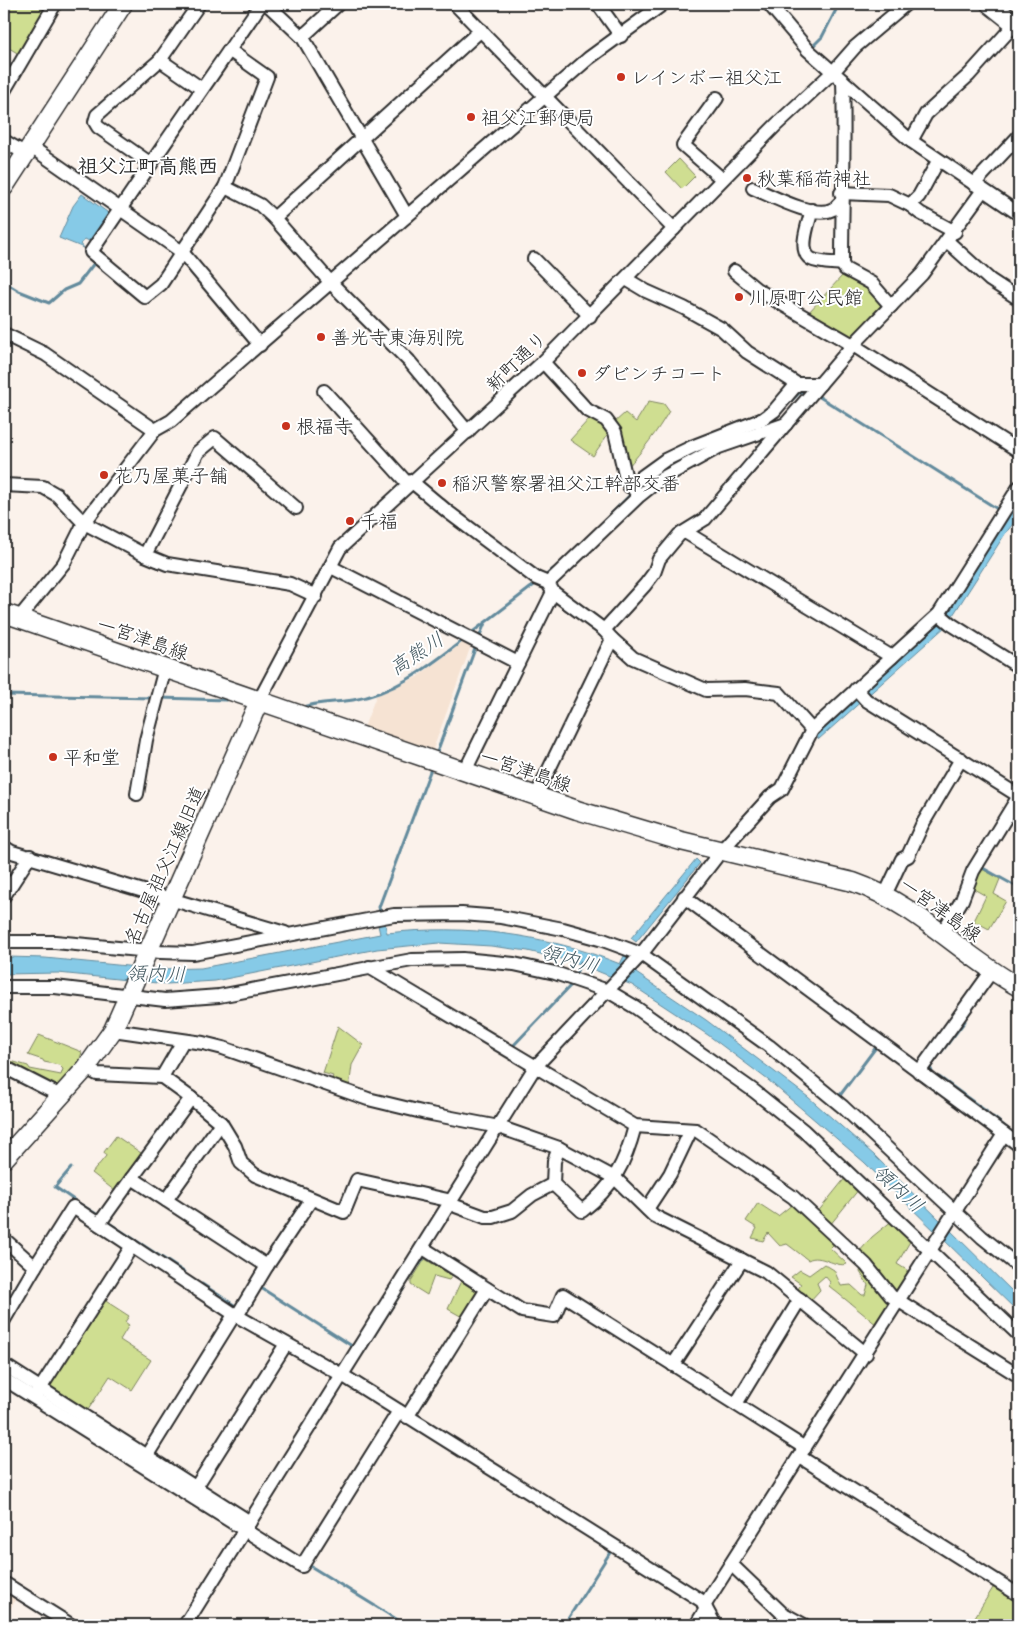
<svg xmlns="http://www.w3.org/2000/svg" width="1023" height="1629" viewBox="0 0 1023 1629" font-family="'Patrick Hand','Klee One',sans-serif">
<rect width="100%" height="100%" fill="#fbf2eb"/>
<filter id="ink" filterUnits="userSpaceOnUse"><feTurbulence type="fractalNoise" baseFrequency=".02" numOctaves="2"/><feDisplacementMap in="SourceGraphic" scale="10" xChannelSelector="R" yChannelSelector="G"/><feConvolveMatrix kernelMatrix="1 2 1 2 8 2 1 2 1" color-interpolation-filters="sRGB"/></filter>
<g filter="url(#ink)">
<g fill="#f6e3d3">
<polygon points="466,640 472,643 432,752 363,730 376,696 417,677"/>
<polygon points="4,1588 18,1596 4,1619"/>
</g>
<g fill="#cfde91" stroke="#7d845e">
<polygon points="4,4 47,4 19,54 4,45"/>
<polygon points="679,159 695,176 682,189 666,172"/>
<polygon points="842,276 866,288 881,305 849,339 808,313"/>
<path d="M649,401L664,404L669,411C657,432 643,450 627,468L615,422L625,413L636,422Z"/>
<polygon points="591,417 610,431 593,456 570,440"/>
<polygon points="982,869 1000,879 994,894 1006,901 989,929 974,921 986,896 972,888"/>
<polygon points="338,1026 363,1045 352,1065 349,1089 330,1083 333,1076 323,1073"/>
<polygon points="39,1035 82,1052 78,1065 58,1090 4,1065 4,1059 28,1066 30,1069 61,1075 63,1069 59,1065 44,1062 43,1060 28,1055"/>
<polygon points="116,1136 144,1155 118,1190 115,1191 92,1173 106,1156 104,1152"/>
<polygon points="846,1177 859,1189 830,1225 817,1213"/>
<path d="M758,1203L778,1216L793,1204L836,1242L830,1248L847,1264C835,1268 821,1253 808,1260L787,1244L780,1246L768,1233L763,1241L752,1238L757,1228L746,1221Z"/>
<polygon points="893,1220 912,1238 897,1264 910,1272 898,1292 893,1293 859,1252 872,1237"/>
<polygon points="425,1259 452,1276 449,1280 434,1276 427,1295 411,1285 411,1281"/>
<polygon points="824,1264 834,1270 841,1286 851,1285 862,1295 865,1295 868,1285 860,1272 861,1267 889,1303 877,1325 829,1286 830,1282 825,1276 817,1283 820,1290 809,1302 797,1291 801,1284 791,1277 800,1270 809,1275"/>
<polygon points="461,1281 481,1295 464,1318 448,1309"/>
<polygon points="101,1298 129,1316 125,1322 129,1325 120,1340 151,1360 132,1390 110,1376 86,1413 44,1387"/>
<polygon points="996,1583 1019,1597 1017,1625 970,1625"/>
</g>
<g fill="#86cae7" stroke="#628a9c">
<polygon points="82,194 107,212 108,215 89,241 85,239 81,244 84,248 59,238 73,206"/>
<polygon points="1019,500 1019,516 1005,534 946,626 819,739 815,734 942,622"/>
<polygon points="696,859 700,863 636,942 631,938"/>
<path d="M385,924L387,933C467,924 546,934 620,964L624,956L638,963L636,973L706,1020L808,1097L874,1155L1019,1298V1313L864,1162L768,1080L708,1035L632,985L577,963L528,951L491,946L439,943L377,949L215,981L167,984L58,973L4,974V958L8,957L45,958L158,969L201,968L380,934L378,925Z"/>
</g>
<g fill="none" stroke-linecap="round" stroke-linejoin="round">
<g stroke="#628a9c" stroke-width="3">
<polyline points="812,47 822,37 839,4"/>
<polyline points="4,282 19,291 49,303 64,290 78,284 95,262"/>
<polyline points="818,396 999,510"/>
<polyline points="769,424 800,392 809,391"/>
<polyline points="637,489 682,459"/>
<polyline points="608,517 632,493"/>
<polyline points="543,578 553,569"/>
<polyline points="470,634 538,582"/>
<polyline points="478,640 485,623"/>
<polyline points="4,641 10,625"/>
<polyline points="4,695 153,698"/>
<polyline points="160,698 227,700"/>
<path d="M300,708C318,701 334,703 353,700C396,693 429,666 463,640"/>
<polyline points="436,755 476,646"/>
<polyline points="981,867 1019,888"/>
<polyline points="380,912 379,907 432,766"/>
<polyline points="576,973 581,962"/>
<polyline points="512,1047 572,984"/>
<polyline points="932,1072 930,1067 965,1021"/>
<polyline points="939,1077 987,1112"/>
<polyline points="838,1098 877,1046"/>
<polyline points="993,1117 1019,1138"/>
<polyline points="71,1168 55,1187 74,1200"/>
<polyline points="80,1204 98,1215"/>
<polyline points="106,1221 184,1272"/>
<polyline points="419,1265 425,1256 428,1258"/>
<polyline points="409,1280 416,1269"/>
<polyline points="202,1284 237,1307"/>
<polyline points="258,1286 352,1346"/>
<polyline points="363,1353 404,1288"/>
<polyline points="307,1564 406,1625"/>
<polyline points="564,1625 611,1551"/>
</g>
<defs>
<g id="street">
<polyline points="267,4 303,38 407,216"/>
<polyline points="455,4 674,229"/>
<polyline points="598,4 621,36"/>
<polyline points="769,4 808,50 911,141 1019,214"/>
<polyline points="302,37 338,4"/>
<path d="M229,50L267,77L225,187L161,284L145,297L91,252C147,169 204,86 261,4"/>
<polyline points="160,60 202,89"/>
<path d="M843,81C845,142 842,203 842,264L845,269L871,283L891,306"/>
<polyline points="4,91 55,4"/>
<polyline points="717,98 683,145 722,179"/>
<polyline points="4,141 26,154"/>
<polyline points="911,141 926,114 969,75 1015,24"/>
<polyline points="30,146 182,252 260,345"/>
<polyline points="151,164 98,127 95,122 97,115 160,60 199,4"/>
<polyline points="974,184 1019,136"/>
<polyline points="225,187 260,205 274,218"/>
<path d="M753,188C770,195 815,220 833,209C836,208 839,203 842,201"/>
<polyline points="841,193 889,195 910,205 920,213 955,232"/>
<polyline points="910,205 919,196 938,161"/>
<path d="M812,210C809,222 797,251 811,259C818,263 834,263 842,264"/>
<polyline points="947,241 990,280 1019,299"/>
<polyline points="534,259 590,316"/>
<polyline points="734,271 756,289 853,345 1019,451"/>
<polyline points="626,279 646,291 684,308 722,329 747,352 797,384 820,384"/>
<polyline points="4,334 45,354 155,430"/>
<polyline points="543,362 587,410 606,420 615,432 625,475 635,491"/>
<polyline points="324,391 408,484"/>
<polyline points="468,432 409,361 331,283 274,218 481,30"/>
<polyline points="411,481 448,512 536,578 548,583 553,592 604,630 612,639 536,796"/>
<polyline points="4,485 43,487 57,495 84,523 145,555 167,564 290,584 316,596"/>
<polyline points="629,486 665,460 694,446 763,419 774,411 797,384"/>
<polyline points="685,532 892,657"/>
<polyline points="145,555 198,452 215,438 296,508"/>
<polyline points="331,567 518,663"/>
<polyline points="548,583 639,496 659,480 719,447 786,424"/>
<polyline points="939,614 951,624 1019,667"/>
<polyline points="19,618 64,563 84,523 155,430 171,421 589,58 663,4"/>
<polyline points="604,630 645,585 654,573 659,559 679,535 705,519 853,345 922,274 983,190"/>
<polyline points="612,639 633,658 706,690 745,689 779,693 812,730"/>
<polyline points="856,689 866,700 1019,796"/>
<polyline points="260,699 340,548 543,362 776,125 833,72 855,47 906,4"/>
<polyline points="465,771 553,592"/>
<polyline points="137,794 146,740 165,668"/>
<polyline points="4,847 12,852 285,933"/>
<polyline points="885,895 902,859 908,856 922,825 961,759"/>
<polyline points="4,896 30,856"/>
<polyline points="684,897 1019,1145"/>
<polyline points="942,933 962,900 973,871 1019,796"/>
<polyline points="4,942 55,942 160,952 193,953 394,915 462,914 501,917 563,929 603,940 641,954 769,1046 843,1107 982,1237 1019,1267"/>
<polyline points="369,967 635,1126 696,1130 793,1197 866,1265 891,1296 1019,1376"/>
<polyline points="4,987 55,987 165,1000 219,996 412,960 463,959 514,964 555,973 608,991 635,1007 754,1091 804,1131 1019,1335"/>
<polyline points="113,1030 203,1043 223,1048 368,1099 426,1113 499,1127 559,1148 615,1178 654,1216 766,1272 866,1354"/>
<polyline points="183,1041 162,1077 191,1098 132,1178 267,1266"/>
<polyline points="4,1067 61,1096"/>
<polyline points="86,1068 97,1074 162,1077"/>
<polyline points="919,1072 991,972"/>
<polyline points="221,1123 235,1146 241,1163 255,1175 344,1212 357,1180 452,1201"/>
<path d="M553,1184L582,1211C613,1187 625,1164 635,1126"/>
<polyline points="166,1200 221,1123 191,1098"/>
<polyline points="450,1204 485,1217 493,1217 512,1211 532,1195 553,1184 554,1161 559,1148"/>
<polyline points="647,1209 670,1174 691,1130"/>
<polyline points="99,1224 132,1178"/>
<polyline points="4,1239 35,1267 73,1207 237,1316 342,1375 702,1601 715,1625"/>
<polyline points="423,1248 522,1311 554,1316 563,1295 805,1448"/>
<polyline points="237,1316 267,1266 311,1200"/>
<polyline points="4,1320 35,1267"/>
<polyline points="4,1365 250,1522"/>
<polyline points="673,1365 742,1260"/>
<polyline points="4,1379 302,1566 399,1411"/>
<polyline points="36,1395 132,1246"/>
<polyline points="736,1404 800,1299"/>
<polyline points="407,1417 487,1289"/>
<polyline points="800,1457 1019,1595"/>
<polyline points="142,1463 234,1315"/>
<polyline points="196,1487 286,1344"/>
<polyline points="731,1564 782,1613 804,1625"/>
<polyline points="4,1583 71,1625"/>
<polyline points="704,1606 1004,1134"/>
<polyline points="185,1625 535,1067 639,957 721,851 770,797 782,789 812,730 939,614 1019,487"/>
<polyline points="696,1625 706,1609"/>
</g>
<g id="secondary">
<polyline points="990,4 1019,27"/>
<polyline points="4,187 123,4"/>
<path d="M4,613L577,810L681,841L853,882C919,905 959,954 1019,987"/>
<polyline points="4,1159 86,1068 113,1030 260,699"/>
</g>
</defs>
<use href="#street" stroke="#2b2b2b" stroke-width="16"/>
<use href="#secondary" stroke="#2b2b2b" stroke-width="21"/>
<use href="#street" stroke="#fff" stroke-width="12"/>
<use href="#secondary" stroke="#fff" stroke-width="18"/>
</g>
</g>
<g fill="#c8321e" stroke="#fff" stroke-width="2">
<circle cx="621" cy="77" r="5"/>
<circle cx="471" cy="117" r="5"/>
<circle cx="747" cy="178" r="5"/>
<circle cx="739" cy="297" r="5"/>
<circle cx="321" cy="337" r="5"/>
<circle cx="582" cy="373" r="5"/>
<circle cx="286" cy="426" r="5"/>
<circle cx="104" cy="475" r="5"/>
<circle cx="442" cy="483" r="5"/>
<circle cx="350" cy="521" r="5"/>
<circle cx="53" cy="757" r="5"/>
</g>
<g text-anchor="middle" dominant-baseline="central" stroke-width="4" stroke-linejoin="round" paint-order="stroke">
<g font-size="19" fill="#2b2b2b" stroke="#fff" text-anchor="start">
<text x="631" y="77">レインボー祖父江</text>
<text x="481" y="117">祖父江郵便局</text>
<text x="757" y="178">秋葉稲荷神社</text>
<text x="749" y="297">川原町公民館</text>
<text x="331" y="337">善光寺東海別院</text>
<text x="592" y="373">ダビンチコート</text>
<text x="296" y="426">根福寺</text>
<text x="114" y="475">花乃屋菓子舗</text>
<text x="452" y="483">稲沢警察署祖父江幹部交番</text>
<text x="360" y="521">千福</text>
<text x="63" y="757">平和堂</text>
</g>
<g font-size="19" fill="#2b2b2b" stroke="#fff">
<text transform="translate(516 361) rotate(-44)">新町通り</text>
<text transform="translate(143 638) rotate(19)">一宮津島線</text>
<text transform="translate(526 770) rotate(19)">一宮津島線</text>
<text transform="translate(164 865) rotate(-66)">名古屋祖父江線旧道</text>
<text transform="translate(941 909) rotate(36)">一宮津島線</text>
</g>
<g font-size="20" font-weight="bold" fill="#2b2b2b" stroke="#fff">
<text x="148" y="165">祖父江町高熊西</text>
</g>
<g font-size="20" font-style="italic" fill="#465b63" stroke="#fff">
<text transform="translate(416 653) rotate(-33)">高熊川</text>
<text transform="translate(570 958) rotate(16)">領内川</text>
<text transform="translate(156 973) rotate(1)">領内川</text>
<text transform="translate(899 1188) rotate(42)">領内川</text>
</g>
</g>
<rect width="1023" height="1629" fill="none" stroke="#fff" stroke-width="20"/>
<rect x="10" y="10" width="1003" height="1609" fill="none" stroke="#2b2b2b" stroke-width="2" filter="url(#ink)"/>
</svg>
